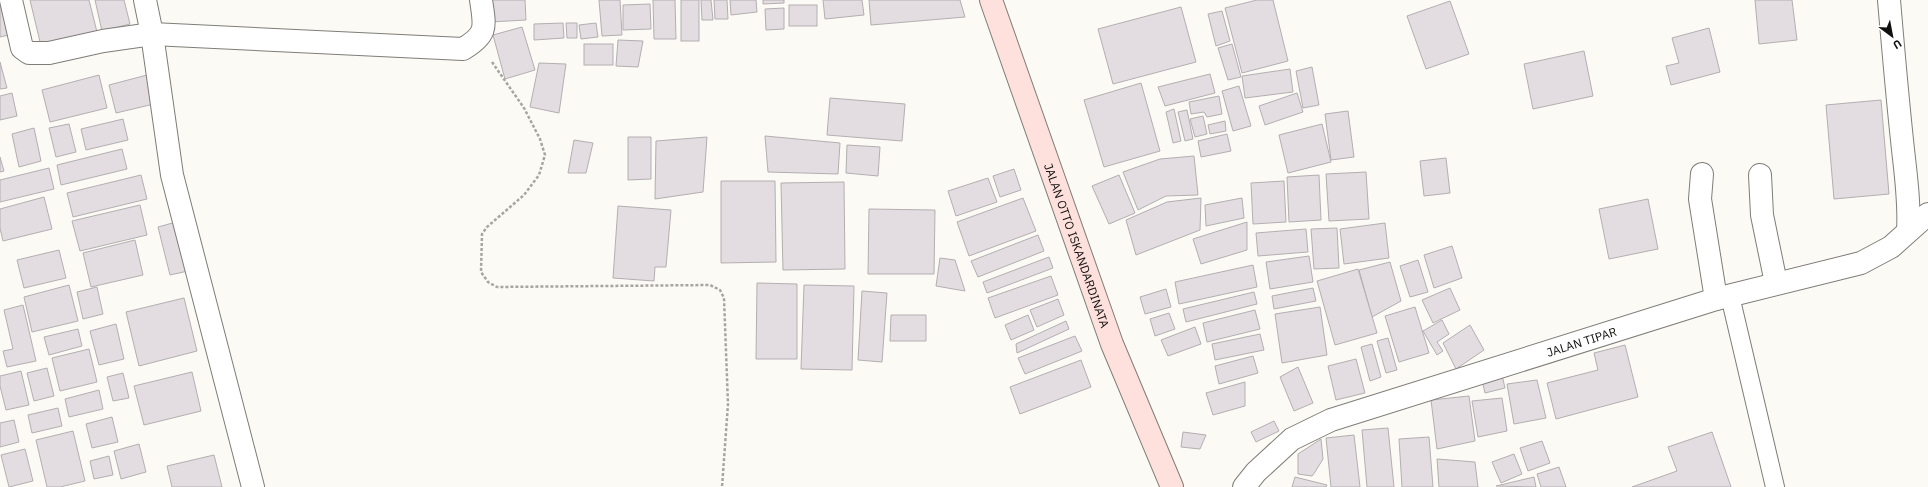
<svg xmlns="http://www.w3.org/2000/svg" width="1928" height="487" viewBox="0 0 1928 487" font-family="'IBM Plex Sans',sans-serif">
<rect width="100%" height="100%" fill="#fcfaf4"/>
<g fill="#e3dde1" stroke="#b3aeb1">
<polygon points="0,0 2,0 9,35 0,37"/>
<polygon points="30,0 89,0 97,32 41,46"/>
<polygon points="95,0 124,0 130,24 102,31"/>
<polygon points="489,0 525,0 526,20 490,22"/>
<polygon points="599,0 620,0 622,35 602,36"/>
<polygon points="653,0 675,0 676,39 654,39"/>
<rect x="681" y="0" width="18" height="41"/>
<polygon points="701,0 711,0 713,20 702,20"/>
<polygon points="714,0 727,0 728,19 715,19"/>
<polygon points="730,0 756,0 757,12 731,15"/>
<polygon points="763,0 784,0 784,3 763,4"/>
<polygon points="823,0 862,0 864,15 825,19"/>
<polygon points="869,0 960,0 965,17 871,25"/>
<polygon points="1257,0 1273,0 1288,61 1242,73 1225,8"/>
<polygon points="1755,0 1792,0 1797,40 1759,44"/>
<polygon points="1450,1 1469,54 1426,69 1407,16"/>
<polygon points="650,4 651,29 623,30 623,5"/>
<rect x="789" y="5" width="28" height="21"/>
<polygon points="1181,7 1196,62 1113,84 1098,29"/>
<polygon points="784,8 784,29 766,30 765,9"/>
<polygon points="1222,11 1230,41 1216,46 1208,14"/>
<polygon points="563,23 564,38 534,40 534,24"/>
<polygon points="566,23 577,23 577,38 567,38"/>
<polygon points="596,23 598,37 581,39 579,25"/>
<polygon points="522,27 535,70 505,79 493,35"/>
<polygon points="1709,28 1720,72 1671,85 1666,66 1679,63 1672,38"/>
<polygon points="618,40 643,41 638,67 616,66"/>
<rect x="584" y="44" width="29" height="21"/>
<polygon points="1232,44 1241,77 1228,80 1218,48"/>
<polygon points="1584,51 1593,96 1533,109 1524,64"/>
<polygon points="0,62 7,88 0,89"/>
<polygon points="539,63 566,64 559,113 530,107"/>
<polygon points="1312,67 1319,105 1303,108 1296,71"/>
<polygon points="1290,69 1293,92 1245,98 1242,76"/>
<polygon points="1210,74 1215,93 1165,106 1158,87"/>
<polygon points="99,75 107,108 50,122 42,90"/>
<polygon points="147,75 154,104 116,113 109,85"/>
<polygon points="1141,83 1160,151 1104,167 1084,100"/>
<polygon points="1239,86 1251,126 1233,131 1222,91"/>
<polygon points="12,93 17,116 0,120 0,96"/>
<polygon points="1297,93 1303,112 1265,125 1259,106"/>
<polygon points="1219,96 1222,114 1207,117 1204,112 1191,114 1189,102"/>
<polygon points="830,98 905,104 902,141 827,135"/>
<polygon points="1881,100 1889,194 1834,199 1826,105"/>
<polygon points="1174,109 1181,141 1173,143 1166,112"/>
<polygon points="1187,110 1193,139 1185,141 1178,112"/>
<polygon points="1348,111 1354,157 1331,160 1325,114"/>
<polygon points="1203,116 1207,134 1195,137 1190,119"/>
<polygon points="123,119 128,140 86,150 81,129"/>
<polygon points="1225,121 1226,131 1210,134 1208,125"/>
<polygon points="69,124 76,152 56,157 49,128"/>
<polygon points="1322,124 1331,162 1288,173 1279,135"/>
<polygon points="34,128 41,161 19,167 12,134"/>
<polygon points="1227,134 1231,151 1201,157 1198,141"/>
<polygon points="765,136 840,143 838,174 768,172"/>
<polygon points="628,137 651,137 651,179 628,180"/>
<polygon points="707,137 703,192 655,199 656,141"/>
<polygon points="574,140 593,143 586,173 568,173"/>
<polygon points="847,145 880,147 878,176 846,173"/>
<polygon points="122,149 127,169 61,185 57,165"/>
<polygon points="1194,156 1198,195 1166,196 1138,210 1123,172 1160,159"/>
<polygon points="0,157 4,171 0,172"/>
<polygon points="1446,158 1450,193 1424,196 1420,161"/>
<polygon points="49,168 54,189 0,202 0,180"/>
<polygon points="1014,169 1021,190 1000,197 993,176"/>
<polygon points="1366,172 1369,219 1329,221 1326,174"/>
<polygon points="141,175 147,199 73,217 67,193"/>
<polygon points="1119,175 1135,213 1109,224 1092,186"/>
<polygon points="1319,175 1321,220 1289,222 1287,177"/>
<polygon points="988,178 997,202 956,216 948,191"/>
<polygon points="721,181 775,181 776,262 721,263"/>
<polygon points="1284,181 1286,222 1253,224 1251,183"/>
<polygon points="844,182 845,269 783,270 781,183"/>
<polygon points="44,197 52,229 3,241 0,228 0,209"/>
<polygon points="1023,198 1036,231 969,256 957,222"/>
<polygon points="1201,198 1200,230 1136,255 1126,220 1167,202"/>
<polygon points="1242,198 1244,218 1206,226 1205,205"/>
<polygon points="1648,199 1658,249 1609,259 1599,209"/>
<polygon points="140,205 147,235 80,251 72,221"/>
<polygon points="618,206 671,210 666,267 655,267 654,281 613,278"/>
<polygon points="869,209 935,210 934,274 868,274"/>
<polygon points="176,222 188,271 170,275 158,227"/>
<polygon points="1247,222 1247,250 1201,264 1193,239"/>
<polygon points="1385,223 1389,258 1344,264 1340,229"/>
<polygon points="1337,228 1339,268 1314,269 1311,229"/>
<polygon points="1306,229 1308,252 1258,256 1256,233"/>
<polygon points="1038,235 1044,251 978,277 971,261"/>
<polygon points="135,240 143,275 91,287 83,253"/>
<polygon points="1452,246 1462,278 1434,288 1424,255"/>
<polygon points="59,250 66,278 24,288 17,260"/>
<polygon points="1309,256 1313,282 1270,289 1266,262"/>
<polygon points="1049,257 1053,268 987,293 983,282"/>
<polygon points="940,258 955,260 965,291 936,286"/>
<polygon points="1418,260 1428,292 1410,297 1400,266"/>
<polygon points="1390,262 1401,301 1372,317 1359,270"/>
<polygon points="1253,265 1257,287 1179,304 1175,282"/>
<polygon points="1358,269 1377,333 1335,345 1317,281"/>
<polygon points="1051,276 1058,295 995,318 988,298"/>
<polygon points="757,283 797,284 797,359 756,359"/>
<polygon points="69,285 78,321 32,332 24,297"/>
<polygon points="804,285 854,286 852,370 801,369"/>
<polygon points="97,287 103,314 83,319 77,292"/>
<polygon points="1313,288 1316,301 1274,309 1272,296"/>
<polygon points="1450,288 1460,310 1433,323 1422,300"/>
<polygon points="1166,289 1171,307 1145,314 1140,297"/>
<polygon points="862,291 887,293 882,362 858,360"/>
<polygon points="1254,292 1257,304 1186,322 1183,309"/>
<polygon points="184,298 197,351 139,366 126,312"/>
<polygon points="1058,299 1064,315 1037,327 1030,310"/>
<polygon points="23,305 36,361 7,367 3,351 13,349 4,310"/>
<polygon points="1320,307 1327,355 1282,363 1275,314"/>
<polygon points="1415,307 1429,353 1399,362 1385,316"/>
<polygon points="1255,310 1260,329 1207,342 1203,323"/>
<polygon points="1169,313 1175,329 1155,336 1150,319"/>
<polygon points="891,315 926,315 926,341 890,341"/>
<polygon points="1028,315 1034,330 1011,340 1005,325"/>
<polygon points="1442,320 1449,334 1437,342 1443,351 1437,355 1423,331"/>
<polygon points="1066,321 1069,329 1017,353 1016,344"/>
<polygon points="116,324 124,359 99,365 90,331"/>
<polygon points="1470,325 1484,350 1456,369 1443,343"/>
<polygon points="1195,327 1201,344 1168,356 1161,340"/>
<polygon points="78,329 82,346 49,355 44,337"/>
<polygon points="1260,334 1264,350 1215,360 1212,344"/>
<polygon points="1075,336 1082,351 1025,374 1018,358"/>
<polygon points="1388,338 1397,370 1386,373 1377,341"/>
<polygon points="1372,344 1381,377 1370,381 1361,347"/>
<polygon points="1625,345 1638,397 1556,419 1547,383 1598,370 1594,353"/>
<polygon points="89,349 97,382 60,391 52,358"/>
<polygon points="1253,356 1258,373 1219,384 1215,366"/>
<polygon points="1356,359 1365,393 1336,400 1328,366"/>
<polygon points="1081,360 1091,387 1020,414 1010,387"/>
<polygon points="1298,367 1313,403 1294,411 1280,377"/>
<polygon points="47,368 54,396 34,401 27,373"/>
<polygon points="21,371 29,405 6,410 0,386 0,376"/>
<polygon points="192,372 201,411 144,425 134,386"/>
<polygon points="123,373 129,398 113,401 107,377"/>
<polygon points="1502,375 1505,388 1485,393 1482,380"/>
<polygon points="1537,380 1546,418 1514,424 1507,384"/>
<polygon points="1245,382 1245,406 1213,415 1206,393"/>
<polygon points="99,390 103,409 69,417 65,399"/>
<polygon points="1469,396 1475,441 1437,449 1431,400"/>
<polygon points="1502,398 1507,431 1478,437 1472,401"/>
<polygon points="58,408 62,426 32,433 28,415"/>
<polygon points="112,417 118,442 92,448 86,424"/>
<polygon points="14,420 19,442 0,447 0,423"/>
<polygon points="1274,421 1279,431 1256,442 1251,432"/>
<polygon points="1388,428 1394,487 1367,487 1362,430"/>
<polygon points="73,431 85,481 60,487 47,487 36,440"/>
<polygon points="1183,432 1206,435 1200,449 1181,447"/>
<polygon points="1712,432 1731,487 1632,487 1677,471 1668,447"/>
<polygon points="1354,435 1360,487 1331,487 1326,438"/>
<polygon points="1429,437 1433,487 1402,487 1399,439"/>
<polygon points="1321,439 1323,459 1315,472 1312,476 1298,474 1298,454"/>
<polygon points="1542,441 1550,463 1528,471 1520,448"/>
<polygon points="139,444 146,472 121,479 114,451"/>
<polygon points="25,449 33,481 9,487 1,455"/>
<polygon points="1514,454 1522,474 1501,483 1492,462"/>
<polygon points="214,455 222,487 172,487 167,466"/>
<polygon points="109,456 113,475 94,479 90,461"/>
<polygon points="1437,459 1475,462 1478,487 1439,487"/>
<polygon points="1559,467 1566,487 1541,487 1537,474"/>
<polygon points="1295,477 1327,485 1326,487 1292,487"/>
<polygon points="1534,477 1536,487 1496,486"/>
</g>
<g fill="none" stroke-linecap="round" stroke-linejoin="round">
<defs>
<polyline id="service" points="1730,296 1775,487"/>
<g id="minor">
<path d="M11,0L22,48L29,53H49L103,41L152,34L463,49C488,34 485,27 481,0"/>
<polyline points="145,0 152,34 172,175 253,487"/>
<path d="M1889,0C1893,47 1897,93 1902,140C1905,170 1910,200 1908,231"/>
<polyline points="1702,174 1700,199 1716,299"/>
<polyline points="1760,175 1762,215 1776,283"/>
<path id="s1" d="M1244,487L1256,472L1292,439L1331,420L1716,299L1861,263L1891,247L1928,214"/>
</g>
<g id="secondary">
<path id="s2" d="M991,0L1112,344L1172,487"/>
</g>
</defs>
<use href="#service" stroke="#7f7d78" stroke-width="20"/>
<use href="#minor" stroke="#7f7d78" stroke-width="24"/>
<use href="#secondary" stroke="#7f7d78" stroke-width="24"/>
<polyline stroke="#a7a5a1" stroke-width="2.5" stroke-dasharray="3 2" stroke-linecap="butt" points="492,62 524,108 540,139 545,155 539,175 524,195 487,227 482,234 481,272 488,282 497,287 710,285 720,290 724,298 728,404 722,487"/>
<use href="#service" stroke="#fff" stroke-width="18"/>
<use href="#minor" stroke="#fff" stroke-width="22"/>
<use href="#secondary" stroke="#fee0dc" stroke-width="22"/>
</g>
<g text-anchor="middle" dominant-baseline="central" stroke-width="3" stroke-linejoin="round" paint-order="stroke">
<g font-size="12" fill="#10100e" stroke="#fff">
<text stroke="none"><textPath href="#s2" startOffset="260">JALAN OTTO ISKANDARDINATA</textPath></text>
<text stroke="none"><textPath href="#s1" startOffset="374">JALAN TIPAR</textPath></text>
</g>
</g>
<g transform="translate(1892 36) rotate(148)" stroke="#ffffff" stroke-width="3" paint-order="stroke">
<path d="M0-3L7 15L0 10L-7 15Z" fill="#10100e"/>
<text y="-6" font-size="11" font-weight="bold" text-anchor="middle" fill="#10100e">U</text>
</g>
</svg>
